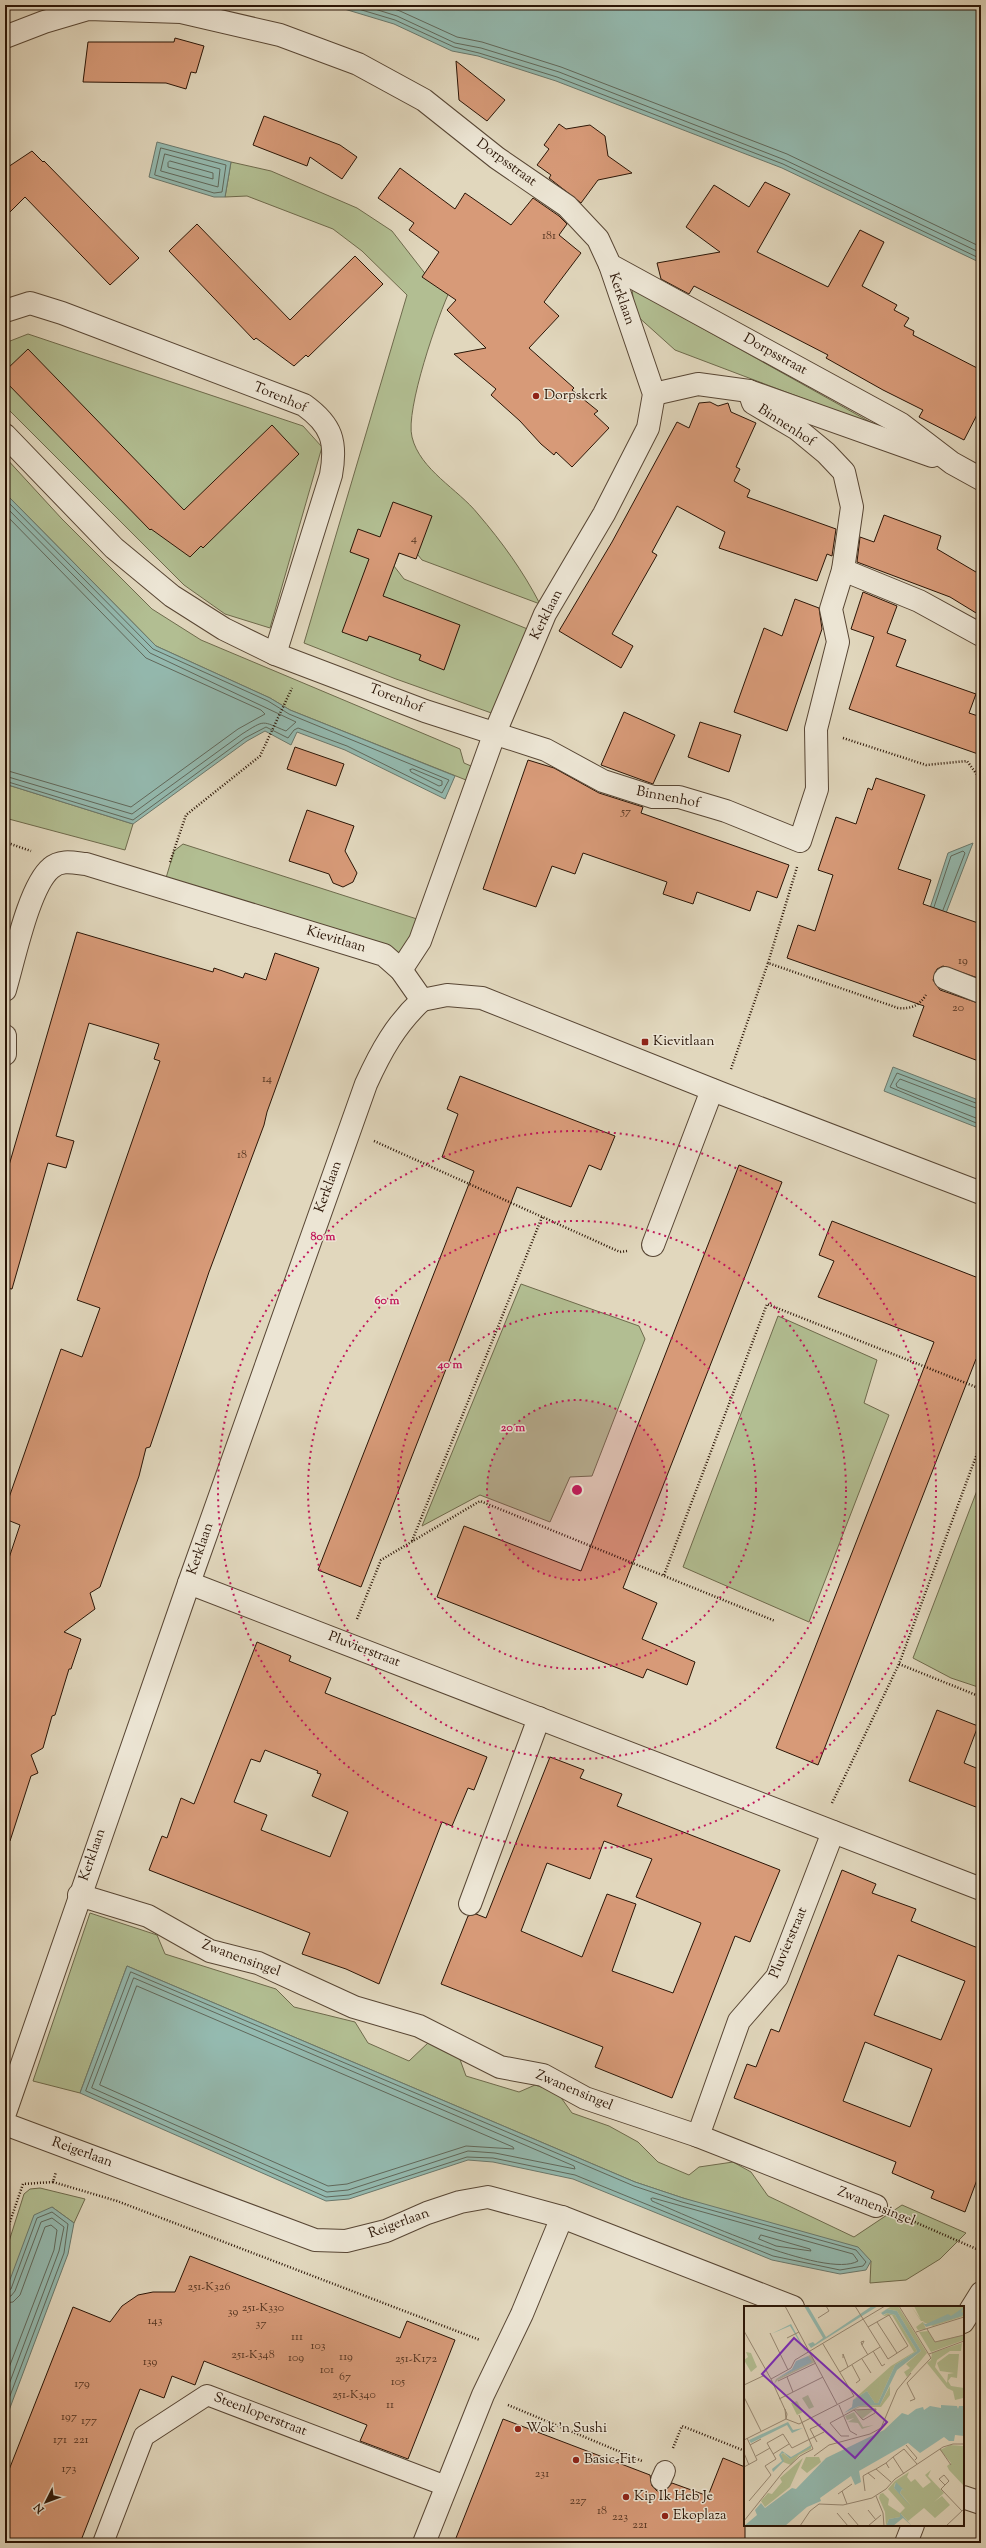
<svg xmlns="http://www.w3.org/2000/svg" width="986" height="2548" viewBox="0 0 986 2548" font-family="'Sorts Mill Goudy',serif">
<rect width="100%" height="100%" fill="#e1d7bd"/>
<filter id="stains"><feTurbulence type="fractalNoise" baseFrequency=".005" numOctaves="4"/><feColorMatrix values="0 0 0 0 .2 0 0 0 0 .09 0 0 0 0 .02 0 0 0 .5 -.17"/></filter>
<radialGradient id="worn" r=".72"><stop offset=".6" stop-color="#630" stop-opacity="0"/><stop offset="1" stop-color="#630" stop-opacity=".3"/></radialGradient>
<g fill="#b2be92" stroke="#6e6a4c">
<path d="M231,162L271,171L357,208L392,231L427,276L451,288C438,315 405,410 412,437C420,470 458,489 478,514C502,542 523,571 540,604L422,560L405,539L394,566L404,579L530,630L497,715L396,679L304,643L407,295L362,251L333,229L247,196L225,197Z"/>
<polygon points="632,289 881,428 675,350 635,314"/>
<polygon points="28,334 303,426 322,447 270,628 225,614 184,585 5,406 5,343"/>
<polygon points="5,457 62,519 152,609 201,640 460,749 464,763 471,766 466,780 290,710 270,698 156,646 5,493"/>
<polygon points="5,784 133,824 125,850 5,818"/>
<polygon points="183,844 417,919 403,954 166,878 174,851"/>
<polygon points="521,1284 639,1326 645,1339 592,1476 570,1477 550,1522 480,1495 422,1526"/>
<polygon points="778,1316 877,1360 864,1403 889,1415 809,1622 683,1567"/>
<polygon points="981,1480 981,1688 951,1678 913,1658"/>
<polygon points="90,1913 157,1935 165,1954 276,1989 294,2007 355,2022 368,2043 409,2061 429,2042 458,2054 466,2076 519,2092 535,2085 557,2092 572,2113 609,2126 638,2142 658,2162 689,2175 699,2167 733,2162 751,2172 768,2196 854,2237 902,2205 966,2233 940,2259 906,2280 870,2283 871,2261 635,2182 127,1966 80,2093 33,2081"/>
<polygon points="40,2188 85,2199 74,2223 52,2207 5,2293 5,2254 24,2194 30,2189"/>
</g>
<g fill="#94bab0" stroke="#6a786c">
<polygon points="331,5 981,5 981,263 782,168 556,81 478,56 452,51 394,24"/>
<polygon points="157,142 231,162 225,197 214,197 149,177"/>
<polygon points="5,493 156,646 270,698 290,710 455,776 445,799 345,750 297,732 291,745 265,731 247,741 133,824 5,784"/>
<polygon points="973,843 938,934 930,908 948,853"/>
<polygon points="893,1067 981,1101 981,1129 884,1091"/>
<polygon points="127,1966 635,2182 683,2198 858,2247 871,2261 866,2270 840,2274 772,2260 573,2179 493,2162 468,2160 349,2199 326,2201 80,2093"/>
<polygon points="52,2207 74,2223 68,2254 5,2421 5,2293 34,2215"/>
</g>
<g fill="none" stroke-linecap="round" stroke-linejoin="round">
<g stroke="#60685b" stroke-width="1">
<polyline points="345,5 395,20 454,47 479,53 557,77 783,164 981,259"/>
<polyline points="362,5 397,16 455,43 481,48 559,72 785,160 981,253"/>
<polyline points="382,5 400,11 457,37 482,42 561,67 787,154 981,247"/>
<polygon points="161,148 226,165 222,192 214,193 155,175"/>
<polygon points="165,154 220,169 218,187 161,171"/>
<polygon points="170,161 213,173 213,179 168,167 168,163"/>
<polyline points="5,499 153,649 268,701 289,714 449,780 442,793 347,746 298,728 294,730 288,738 266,727 245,738 133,820 5,781"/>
<path d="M5,506L150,653L296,722L286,731C261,721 266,719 242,734L132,814L5,776"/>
<polyline points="5,514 146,658 261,710 265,714 238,729 131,807 5,770"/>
<polygon points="413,769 442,781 442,785 439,786 411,772 410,770"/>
<polyline points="934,907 951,856 963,851 965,853 943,910"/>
<polyline points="981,1105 897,1073 890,1087 981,1125"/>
<polyline points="981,1110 900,1079 896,1084 897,1087 981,1120"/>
<polygon points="131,1972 634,2186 682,2202 856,2250 866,2262 863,2266 840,2270 773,2256 575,2175 493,2158 467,2157 349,2195 326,2197 86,2091"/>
<polygon points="134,1978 574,2166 575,2169 495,2153 468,2151 348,2190 327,2192 92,2088"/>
<polygon points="137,1986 513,2147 514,2149 466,2146 347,2184 328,2186 100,2085"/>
<path d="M653,2198L853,2254L858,2261C826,2280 688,2216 652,2201L651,2199Z"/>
<polygon points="761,2235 810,2249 811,2251 776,2246 759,2239"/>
<polyline points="5,2292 11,2289 37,2218 52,2212 68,2224 64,2253 5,2409"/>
<polyline points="5,2297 11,2296 15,2291 41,2222 52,2218 64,2227 59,2251 5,2395"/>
<polyline points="5,2303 13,2302 20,2295 45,2227 51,2225 57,2230 54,2250 5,2378"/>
</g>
</g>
<g fill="#d79a78" stroke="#2b1506" fill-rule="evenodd">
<polygon points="175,38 204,46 196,73 191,72 186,89 166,83 83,82 88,42 174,42"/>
<polygon points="456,61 505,100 487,121 459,100"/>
<polygon points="264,116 340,145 357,157 342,179 310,157 307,166 253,145"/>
<polygon points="559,124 566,129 590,125 605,136 608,156 632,173 598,180 581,203 549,178 551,175 537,165 549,149 544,145"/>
<polygon points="32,151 43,162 44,161 139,258 110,285 25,197 5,217 5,169"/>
<polygon points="400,168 455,209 465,193 511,225 533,198 559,216 567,224 559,235 581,253 544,302 559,316 529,348 574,388 572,390 598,411 594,414 609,428 572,467 556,452 554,455 541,444 520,421 491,395 496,389 454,354 486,348 447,310 456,300 422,277 439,252 409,230 414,223 378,198"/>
<polygon points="765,182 790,194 757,252 828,287 860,230 884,242 862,286 897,305 894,310 909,318 904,326 914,331 913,335 981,370 981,407 964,440 919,417 923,410 883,390 826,358 828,355 694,286 689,294 661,279 657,263 720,252 686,227 714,185 749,207"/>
<polygon points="197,224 290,320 355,256 383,284 308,357 306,355 294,366 256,338 254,340 169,251"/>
<polygon points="28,349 184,510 272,425 299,454 203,548 201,546 190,557 151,529 150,530 5,381 5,371"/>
<polygon points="710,402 718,406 728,403 731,412 756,423 736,467 740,469 734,481 750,490 747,497 836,529 832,556 827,554 817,581 719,548 725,532 677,506 652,552 657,555 612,634 633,646 621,668 559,631 612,542 677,422 689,428 699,403"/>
<polygon points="393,502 432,516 416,559 399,553 383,596 460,625 444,670 419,660 421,655 369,636 367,641 342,632 369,559 350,552 358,529 380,537"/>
<polygon points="884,515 941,536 937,549 981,575 981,616 950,597 857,562 860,537 874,542"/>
<polygon points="863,592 897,606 887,633 906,640 896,666 976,694 969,713 981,717 981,755 849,709 874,637 851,629"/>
<polygon points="795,599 819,608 822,629 787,731 734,712 764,628 782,636"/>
<polygon points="624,712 675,735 653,784 601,765"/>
<polygon points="700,722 741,735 729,772 688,757"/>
<polygon points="295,747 344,764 336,786 287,769"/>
<polygon points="528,760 554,768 599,793 643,807 641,813 789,865 777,898 757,891 750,911 697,892 693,904 663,894 667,882 583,853 575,874 552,866 536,907 483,889"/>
<polygon points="876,778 925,795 898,869 931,880 923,904 981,924 981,979 943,966 937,969 933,980 940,990 981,1004 981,1062 913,1036 924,1006 787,958 798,925 815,931 833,875 818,870 836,817 856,824 868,788 872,790"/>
<polygon points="307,810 354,826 345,851 357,873 353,882 343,887 333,883 329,874 289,861"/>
<polygon points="77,932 213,972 214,968 243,978 245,973 266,980 275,953 319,968 267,1112 264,1125 209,1272 150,1447 146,1448 139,1476 100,1587 90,1593 95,1609 64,1632 81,1639 71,1669 69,1669 55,1715 52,1716 43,1748 31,1755 38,1773 31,1776 10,1841 5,1840 5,1570 20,1525 5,1519 5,1509 61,1349 82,1357 100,1308 77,1300 160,1061 154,1059 159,1044 89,1023 56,1136 74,1141 66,1168 48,1163 12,1289 5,1288 5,1179"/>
<polygon points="460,1076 615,1136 601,1170 589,1165 571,1207 517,1187 361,1587 318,1570 474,1171 442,1157 458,1114 447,1109"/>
<polygon points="739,1165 782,1182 623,1588 657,1603 642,1639 695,1662 687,1685 647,1669 643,1678 437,1597 464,1526 581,1571"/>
<polygon points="832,1221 981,1279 981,1361 976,1359 818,1765 776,1748 934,1342 818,1297 834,1261 819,1255"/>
<path d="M257,1642L291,1656L289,1661L331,1678L325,1693L487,1757L474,1790L468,1788L452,1826L442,1822L379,1984L346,1969L302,1954L310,1933L149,1870L162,1836L167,1838L181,1798L194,1804ZM265,1750L318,1771L317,1773L321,1774L312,1796L348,1812L330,1857L261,1830L267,1815L234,1802L251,1759L260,1762Z"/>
<polygon points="937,1710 978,1726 964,1763 981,1770 981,1809 909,1781"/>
<path d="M550,1757L584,1770L580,1778L622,1794L617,1806L780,1870L750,1942L735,1936L672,2098L595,2067L603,2047L441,1984L468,1916L476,1914L486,1918ZM604,1841L652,1859L636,1897L701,1923L673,1993L612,1971L636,1904L607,1894L582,1957L521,1931L547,1863L590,1879Z"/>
<path d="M842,1870L876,1884L872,1893L916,1909L911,1921L978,1948L981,1944V2169L965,2212L931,2198L934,2191L892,2173L896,2162L734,2098L747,2064L756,2067L771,2029L779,2032ZM898,1955L965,1981L941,2040L874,2015ZM865,2042L932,2069L910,2127L843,2101Z"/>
<polygon points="190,2256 400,2338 407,2321 455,2340 408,2459 360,2441 367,2425 204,2361 195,2385 172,2376 164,2398 140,2389 80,2543 5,2543 5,2480 73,2307 110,2322 122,2306 138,2295 153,2292 175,2292"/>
<polygon points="503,2419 650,2475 652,2486 657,2491 667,2489 672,2483 708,2496 723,2458 745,2467 745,2543 454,2543"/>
</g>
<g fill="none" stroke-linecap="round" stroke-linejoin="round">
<defs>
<g id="pedestrian">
<polyline points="661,2480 665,2471"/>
<polyline points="103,2543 144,2436 207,2395 446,2486"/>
</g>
<g id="minor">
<polyline points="5,37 44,22 88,9 181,12 280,35 358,64 424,100 497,158 567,206 598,239 610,265 901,424 952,463 981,479"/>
<path d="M5,311L30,303L62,313L304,405C332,425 337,442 331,475L275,654"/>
<polyline points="654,394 698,384 749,391 932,456"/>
<polyline points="5,435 114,548 172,596 224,629 275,654 425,711 546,750 603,781 653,797 679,797 726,811 800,841 817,789 816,729 838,642 831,609 843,570 852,507 844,472 826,453 797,429 753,403 749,391"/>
<polyline points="843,570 919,601 981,635"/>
<polyline points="401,970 420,941 494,735 545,614 604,514 648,428 654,394 610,265"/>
<polyline points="945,978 981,992"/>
<path d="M5,990C14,960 29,886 51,868C61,859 75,863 86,864L384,955L401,970L422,1000"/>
<polyline points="422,1000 447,995 482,998 723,1094 981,1193"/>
<polyline points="5,1036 5,1054"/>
<polyline points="653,1245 712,1090"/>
<polyline points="189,1583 981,1889"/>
<polyline points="79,1895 148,1916 210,1951 258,1963 354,2007 419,2026 500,2067 543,2075 585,2098 698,2136 876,2206"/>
<polyline points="470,1904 539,1718"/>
<path d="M5,2113L189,1583L366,1084C381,1051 396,1024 422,1000"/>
<polyline points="698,2136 739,2021 777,1977 833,1832"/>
<polyline points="963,2497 981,2503"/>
<polyline points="424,2543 483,2395 522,2314 562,2217"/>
</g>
<g id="tertiary">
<polyline points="5,2124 315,2240 346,2241 386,2231 427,2213 460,2202 488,2197 562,2217 793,2307"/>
<polyline points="963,2322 981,2293"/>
<polyline points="906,2543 913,2525"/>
</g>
</defs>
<use href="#pedestrian" stroke="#584634" stroke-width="22"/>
<use href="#minor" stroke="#584634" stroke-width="24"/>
<use href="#tertiary" stroke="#584634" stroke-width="24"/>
<g stroke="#2b1506" stroke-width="2.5" stroke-dasharray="1 2" stroke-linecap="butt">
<polyline points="843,738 926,765 967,761 981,780"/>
<polyline points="5,842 31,851"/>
<polyline points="170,862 186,815 260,756 292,688"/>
<path d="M797,867L768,963L898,1008C911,1009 919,1006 926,995"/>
<polyline points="731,1069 768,963"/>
<polyline points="374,1141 620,1252 627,1251"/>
<polyline points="412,1541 542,1217"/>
<polyline points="664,1575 767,1304 981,1389"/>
<polyline points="357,1619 381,1560 480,1501 775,1621"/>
<polyline points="899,1664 981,1697"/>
<polyline points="832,1803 899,1664 981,1443"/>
<polyline points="53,2182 117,2201 480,2340"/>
<polyline points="901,2216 981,2251"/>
<polyline points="5,2236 23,2184 53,2182 56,2172"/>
<polyline points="508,2405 642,2461"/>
<polyline points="673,2448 682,2426 745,2451"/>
</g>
<use href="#pedestrian" stroke="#ece5d4" stroke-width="20"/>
<use href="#minor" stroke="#ece5d4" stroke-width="22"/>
<use href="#tertiary" stroke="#ece5d4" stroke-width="22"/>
</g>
<circle cx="577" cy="1490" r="90" fill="#c2185b" fill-opacity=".12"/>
<g fill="none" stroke="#c2185b" stroke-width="2" stroke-dasharray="2 4">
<circle cx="577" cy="1490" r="90"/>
<circle cx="577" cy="1490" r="179"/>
<circle cx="577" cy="1490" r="269"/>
<circle cx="577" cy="1490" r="359"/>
</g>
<g fill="#8f2418" stroke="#ece5d4" stroke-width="1.5">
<circle cx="536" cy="396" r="4"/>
<rect x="641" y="1038" width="8" height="8" rx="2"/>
<circle cx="518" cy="2429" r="4"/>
<circle cx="576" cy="2460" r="4"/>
<circle cx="626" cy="2497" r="4"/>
<circle cx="665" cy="2516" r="4"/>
</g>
<g text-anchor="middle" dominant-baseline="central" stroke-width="3" stroke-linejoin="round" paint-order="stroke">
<g font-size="12" fill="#563622">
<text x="549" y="236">181</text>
<text x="414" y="539">4</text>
<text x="626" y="812">57</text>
<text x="963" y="961">19</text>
<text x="958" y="1008">20</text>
<text x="267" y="1079">14</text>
<text x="242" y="1155">18</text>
<text x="209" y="2287">251-K326</text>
<text x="263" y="2308">251-K330</text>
<text x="233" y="2312">39</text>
<text x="155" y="2321">143</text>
<text x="261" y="2324">37</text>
<text x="297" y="2337">111</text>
<text x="318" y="2346">103</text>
<text x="253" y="2355">251-K348</text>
<text x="346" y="2357">119</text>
<text x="296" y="2358">109</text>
<text x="416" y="2359">251-K172</text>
<text x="150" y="2362">139</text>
<text x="327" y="2370">101</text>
<text x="345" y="2377">67</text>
<text x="398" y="2382">105</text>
<text x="82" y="2384">179</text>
<text x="354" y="2395">251-K340</text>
<text x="390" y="2405">11</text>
<text x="69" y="2417">197</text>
<text x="89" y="2421">177</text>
<text x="60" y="2440">171</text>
<text x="81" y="2440">221</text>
<text x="69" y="2469">173</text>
<text x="542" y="2474">231</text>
<text x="578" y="2501">227</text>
<text x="602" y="2511">18</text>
<text x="620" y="2517">223</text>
<text x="640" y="2525">221</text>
</g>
<g font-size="14" fill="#2b1506" stroke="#ece5d4">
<text transform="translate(506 163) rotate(36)">Dorpsstraat</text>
<text transform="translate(621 299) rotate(71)">Kerklaan</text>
<text transform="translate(775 355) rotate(29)">Dorpsstraat</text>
<text transform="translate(280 398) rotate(23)">Torenhof</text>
<text transform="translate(786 426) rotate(33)">Binnenhof</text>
<text transform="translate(547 615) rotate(-63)">Kerklaan</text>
<text transform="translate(396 699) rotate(21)">Torenhof</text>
<text transform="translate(668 798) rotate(11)">Binnenhof</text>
<text transform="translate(336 940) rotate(17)">Kievitlaan</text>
<text transform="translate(329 1187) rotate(-70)">Kerklaan</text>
<text transform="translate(201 1549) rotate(-71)">Kerklaan</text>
<text transform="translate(364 1650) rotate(21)">Pluvierstraat</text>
<text transform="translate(93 1855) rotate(-71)">Kerklaan</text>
<text transform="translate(789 1943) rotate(-67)">Pluvierstraat</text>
<text transform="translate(241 1959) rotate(20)">Zwanensingel</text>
<text transform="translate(574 2091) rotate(23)">Zwanensingel</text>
<text transform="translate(82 2153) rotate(20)">Reigerlaan</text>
<text transform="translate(876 2207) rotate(22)">Zwanensingel</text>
<text transform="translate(399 2224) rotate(-20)">Reigerlaan</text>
<text transform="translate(260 2415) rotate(21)">Steenloperstraat</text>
</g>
<g font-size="14" fill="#2b1506" stroke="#ece5d4" text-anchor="start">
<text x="544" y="396">Dorpskerk</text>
<text x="653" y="1042">Kievitlaan</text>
<text x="526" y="2429">Wok 'n Sushi</text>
<text x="584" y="2460">Basic-Fit</text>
<text x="634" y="2497">Kip Ik Heb Je</text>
<text x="673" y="2516">Ekoplaza</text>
</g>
</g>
<g transform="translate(744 2306)">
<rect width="220" height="220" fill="#e1d7bd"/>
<path d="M148,0H154L183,47L163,71L160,66L166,62L162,58L177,45L153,5L143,3L121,15ZM167,0L177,14L170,0H220V10L189,20L179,16L182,23L174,24L172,21L180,15H177ZM143,7L151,9L173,45L151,59L134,97H131L123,85L109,94L147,60L170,46L148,9L139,10ZM184,25L191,36L215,30H220V34L187,46L175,26ZM218,37L217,45H206L193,54L191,61L203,77L204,68L210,67L196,65L193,57L205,48H215L213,72L207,71L204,75L207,80L220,82L219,92L211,94L209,85L203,82L183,57L187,54L188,47ZM2,46L7,47L13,61L7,66L0,54L4,51ZM66,49L71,56L34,74L30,78L32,73L67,56L64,50ZM146,80V89L137,101H116L100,108L115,100L136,99ZM64,89L70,101L65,103L58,92ZM53,95L59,106L53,109L47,97ZM131,103L118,113L112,105L114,104ZM110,106L119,121L130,119L118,123L114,117L104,116L110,112L103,114L101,110ZM67,139V143L55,149L47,159L39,156L37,149L39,147L46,153ZM206,139L220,140V180L205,164L203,160L207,157L196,144ZM62,151H75L77,156L63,167L57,162ZM59,152L46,181L21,201L17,195L24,187L28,188L38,176L36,172ZM187,164L184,170L200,187L190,196L198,190L206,199L191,212L180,202L164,215L157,208L156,211L145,213L142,220L141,206L135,192L136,188L139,187L145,193L144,199L156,207L161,202L144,183L151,175L165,166L163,171L167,176L171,173L179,182L187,176L181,169ZM151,177L161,185L158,183L156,187L167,199L150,182Z" fill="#b2be92" fill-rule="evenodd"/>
<path d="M60,0H64L82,31L128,0H134L67,42L64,38L69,36L71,38L79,32ZM220,1L217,6L220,7L218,10L182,21L179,17L182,18L204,8L207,10ZM143,3L153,5L177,45L153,64L136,99L115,100L100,107L108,101L109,94L123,85L131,97H134L151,59L173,45L151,9L143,7L139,9L137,7ZM47,18L61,44V45L46,20L27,28ZM64,50L68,56L32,73L48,63L52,55ZM197,99L213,100L214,103L215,100H220V130L211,129L210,135H205L200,131L176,147L164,137L115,165L117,176L111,179L107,170L76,192L77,195L63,201L41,220H0L13,209L11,204L17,197L21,202L48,182L52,183L82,152L140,124L158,107L164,109L172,103L179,101L180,104L186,100L197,102ZM44,116L49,124L59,122L48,127L43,119L7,137L5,134ZM65,136L67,141L46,153L40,147L37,148L40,155L29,166L28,163L38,155L35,149L38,145L47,151L66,140ZM152,176L161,185L158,183L156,187L166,200L150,182ZM156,207L168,220L159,212L149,220H142L145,213L156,211Z" fill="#94bab0"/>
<path fill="none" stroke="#988974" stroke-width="1" d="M41,0L93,98M111,0L144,53L164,40L145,9L124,21M155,0L187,52L163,77L171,93L166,95M74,12L85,5L82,0M133,16L153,47M183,23L191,36L220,29M0,25L27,73L43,108L42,113M172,26L220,11M26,27L44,64M43,32L55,26M118,39L117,36L120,35L118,39L124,49M129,45L138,60L141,58M185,48L220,35M99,52V48L104,61M118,53L127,67M108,59L116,74L112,77M96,66L136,41M43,71L49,86M27,73L47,62L51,54L141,0M34,75L72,57M0,79L21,69M0,91L17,125M35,93L79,71M95,99L106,125L113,129M41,103L42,113L55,118L110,90L79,38M105,130H97L86,117L110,104L119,114L131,107L132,103L110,104M0,134L42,113M73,136L66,123L77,118M6,139L17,133M162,139L173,152L171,154M196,143L207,159M0,147L5,159M29,148L45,138M12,150L26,142M70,150L85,139L126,128L137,122L153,84L167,67M149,151L160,143L173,158M142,157L132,163L147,176M0,161L13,154L3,132M145,162L142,157L149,151L160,168M131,173L124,167L132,163M201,179L195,173L200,169L205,175L197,183L218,205M98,185L103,198M121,185L119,170L124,167M94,188L108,178M132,190L139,207L140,220M5,195L27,169L21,160L32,153L23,137L39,128L48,142L80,126M124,204L132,214M93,207L104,220M104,207L115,220M0,215L39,166L56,150L69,143L55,109M56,220L66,205L75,198L99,199L128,192L142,183L151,173L199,141L209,138H220M124,220L137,209M202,220L220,203"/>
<path fill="#7b2cbf" fill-opacity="0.15" stroke="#7b2cbf" stroke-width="2" d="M50,32L143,116L111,152L18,68Z"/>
<rect width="220" height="220" fill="none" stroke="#2b1506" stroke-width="2"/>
</g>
<circle cx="577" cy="1490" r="6" fill="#c2185b" stroke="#ece5d4" stroke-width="2"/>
<g font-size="12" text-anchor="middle" font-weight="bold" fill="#c2185b" stroke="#ece5d4" stroke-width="3" stroke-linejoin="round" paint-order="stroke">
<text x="323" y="1240">80 m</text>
<text x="387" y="1304">60 m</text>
<text x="450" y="1368">40 m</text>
<text x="513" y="1431">20 m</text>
</g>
<rect width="986" height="2548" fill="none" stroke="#e1d7bd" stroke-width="20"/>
<rect x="6" y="6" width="974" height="2536" fill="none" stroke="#2b1506" stroke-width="2"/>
<rect x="10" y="10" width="966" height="2528" fill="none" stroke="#2b1506"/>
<g transform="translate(46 2502) rotate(228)" stroke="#ece5d4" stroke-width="3" paint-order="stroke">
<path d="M0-3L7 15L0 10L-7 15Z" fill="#2b1506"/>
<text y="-6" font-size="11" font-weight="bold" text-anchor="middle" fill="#2b1506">N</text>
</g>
<rect width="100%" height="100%" filter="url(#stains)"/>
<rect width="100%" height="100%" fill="url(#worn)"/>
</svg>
